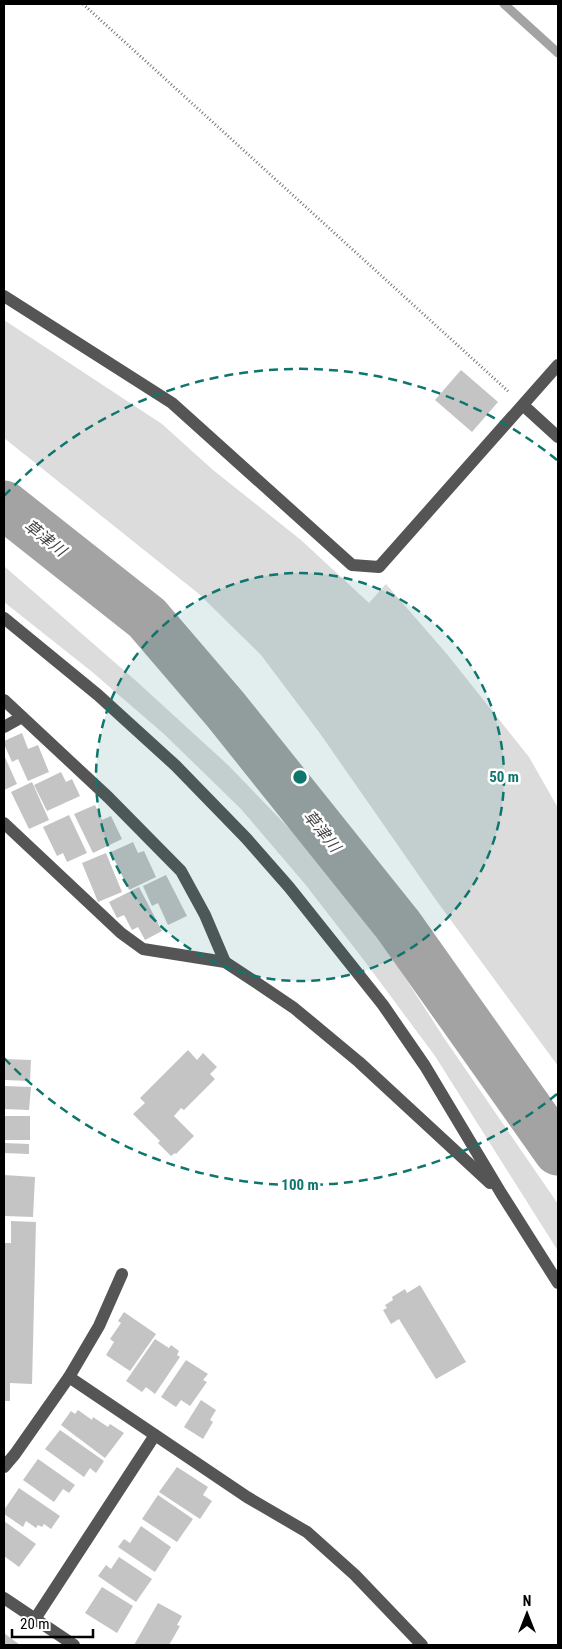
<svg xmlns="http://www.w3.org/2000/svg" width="562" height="1649" viewBox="0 0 562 1649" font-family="'Roboto Condensed','Noto Sans JP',sans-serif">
<rect width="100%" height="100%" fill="#fff"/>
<g fill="#dcdcdc">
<polygon points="4,320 162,424 213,470 301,540 369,603 386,584 446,653 529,757 558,808 558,1066 436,900 319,732 261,655 199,594 4,438"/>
<polygon points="4,566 135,680 228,765 311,851 384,945 444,1038 558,1204 558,1251 435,1056 363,959 305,884 241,809 164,734 91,671 4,602"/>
</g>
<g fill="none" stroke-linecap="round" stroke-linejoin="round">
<polyline stroke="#a3a3a3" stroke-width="9" points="504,4 558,53"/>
<polyline stroke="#a3a3a3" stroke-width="49" points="4,505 147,618 225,709 398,925 558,1151"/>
</g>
<g fill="#c4c4c4">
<polygon points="461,370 498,402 472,432 435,400"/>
<polygon points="22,733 28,749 38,745 49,772 28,781 18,759 12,762 4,744 4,741"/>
<polygon points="4,755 17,784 4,790"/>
<polygon points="61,772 66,782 72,779 80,796 47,811 34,785"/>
<polygon points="32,782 49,820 29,829 11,792"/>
<polygon points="95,805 102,820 111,816 122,839 93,853 74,814"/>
<polygon points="69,815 87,853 67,862 63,853 57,856 43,827"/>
<polygon points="133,842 138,853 144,851 156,877 129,890 111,852"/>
<polygon points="106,853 122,892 98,902 82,863"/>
<polygon points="166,875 187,916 168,925 158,903 152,906 143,886"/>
<polygon points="139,887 162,931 145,940 138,927 132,930 124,915 117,918 109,902"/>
<polygon points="188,1050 197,1060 203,1053 217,1067 210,1074 215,1079 184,1110 181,1108 174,1116 194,1136 176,1154 175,1153 171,1156 158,1143 160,1141 133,1114 145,1103 140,1098"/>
<polygon points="4,1059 31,1060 30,1081 4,1080"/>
<polygon points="4,1086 31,1087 29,1110 4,1109"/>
<rect x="4" y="1116" width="26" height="24"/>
<polygon points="4,1143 29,1144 29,1154 4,1153"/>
<polygon points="4,1175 35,1177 33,1217 4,1216"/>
<polygon points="11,1221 36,1222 32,1384 10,1383 10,1401 4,1401 4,1243 11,1243"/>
<polygon points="420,1285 466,1362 436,1379 399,1319 391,1324 383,1310 387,1308 385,1305 393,1300 392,1297 405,1289 407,1293"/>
<polygon points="124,1312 156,1334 130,1371 106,1355 114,1342 110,1339 121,1323 118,1321"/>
<polygon points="155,1339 169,1348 171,1345 179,1351 177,1355 180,1357 155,1394 146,1387 142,1392 126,1381"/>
<polygon points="186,1360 208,1374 203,1380 207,1382 190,1406 181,1400 176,1407 161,1397"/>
<polygon points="201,1400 216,1410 210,1420 213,1422 203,1439 184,1427"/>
<polygon points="78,1410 92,1420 93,1417 108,1427 110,1424 124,1433 105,1458 61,1425 71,1411 75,1414"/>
<polygon points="60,1430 104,1461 96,1473 90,1468 84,1477 45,1449"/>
<polygon points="38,1459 75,1485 69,1493 63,1489 54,1502 23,1480"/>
<polygon points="177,1467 208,1487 203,1495 212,1501 200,1519 159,1492"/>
<polygon points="19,1488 60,1516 51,1529 44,1524 42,1527 38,1525 36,1528 26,1521 23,1527 4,1514 4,1510"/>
<polygon points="158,1495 193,1519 177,1542 142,1519"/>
<polygon points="4,1521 36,1544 19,1567 4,1556"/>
<polygon points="141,1526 171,1547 155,1572 118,1547 124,1539 130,1543"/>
<polygon points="119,1557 152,1579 136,1602 98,1576 106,1565 111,1569"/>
<polygon points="102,1587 133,1606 117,1633 85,1613"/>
<polygon points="158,1603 182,1616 177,1625 180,1626 169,1645 134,1645"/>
<polygon points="4,1633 20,1645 4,1645"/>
</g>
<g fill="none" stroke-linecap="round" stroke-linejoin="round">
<polyline stroke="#777" stroke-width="3" stroke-dasharray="1 2.5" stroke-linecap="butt" points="83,4 509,392"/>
<g stroke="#555" stroke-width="12">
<polyline points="4,296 172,403 352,565 379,567 558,365"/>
<polyline points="524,406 558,437"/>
<polyline points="4,618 98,695 176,766 246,838 289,887 383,1005 425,1066 501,1193 558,1283"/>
<polyline points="4,700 108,797 181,871 205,915 225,962"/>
<polyline points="4,727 22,717"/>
<polyline points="4,823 121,933 143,949 225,962 257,983 294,1008 359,1062 490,1183"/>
<polyline points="69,1377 247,1497 307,1532 355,1575 422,1645"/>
<polyline points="4,1467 15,1454 69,1377 99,1326 122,1274"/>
<polyline points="4,1598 74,1645"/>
<polyline points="35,1619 155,1435"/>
</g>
</g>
<circle cx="300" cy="777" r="204" fill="#0f766e" fill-opacity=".12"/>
<g fill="none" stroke="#0f766e" stroke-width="2.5" stroke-dasharray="9 6">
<circle cx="300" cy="777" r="204"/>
<path d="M557 1094A408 408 0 0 1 4 1058M4 496A408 408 0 0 1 557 460"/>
</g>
<g text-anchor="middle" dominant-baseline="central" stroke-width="5" stroke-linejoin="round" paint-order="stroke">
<g font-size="16" font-style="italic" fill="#444" stroke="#fff">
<text transform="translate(45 538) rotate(38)">草津川</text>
<text transform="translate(322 831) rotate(51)">草津川</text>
</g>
</g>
<circle cx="300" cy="777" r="8" fill="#0f766e" stroke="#fff" stroke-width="2.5"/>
<g font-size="15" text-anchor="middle" font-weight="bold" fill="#0f766e" stroke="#fff" stroke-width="5" stroke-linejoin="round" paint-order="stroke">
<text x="504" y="782">50 m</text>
<text x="300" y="1190">100 m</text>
</g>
<rect width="562" height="1649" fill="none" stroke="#000000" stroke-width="10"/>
<g transform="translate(527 1614)" stroke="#ffffff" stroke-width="4" paint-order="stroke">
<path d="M0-4L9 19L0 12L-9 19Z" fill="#000000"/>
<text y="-8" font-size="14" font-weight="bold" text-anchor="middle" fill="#000000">N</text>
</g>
<path d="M12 1629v8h81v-8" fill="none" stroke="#000000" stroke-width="2.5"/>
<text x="20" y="1629" font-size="15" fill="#000000" stroke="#ffffff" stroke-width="4" paint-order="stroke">20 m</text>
</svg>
